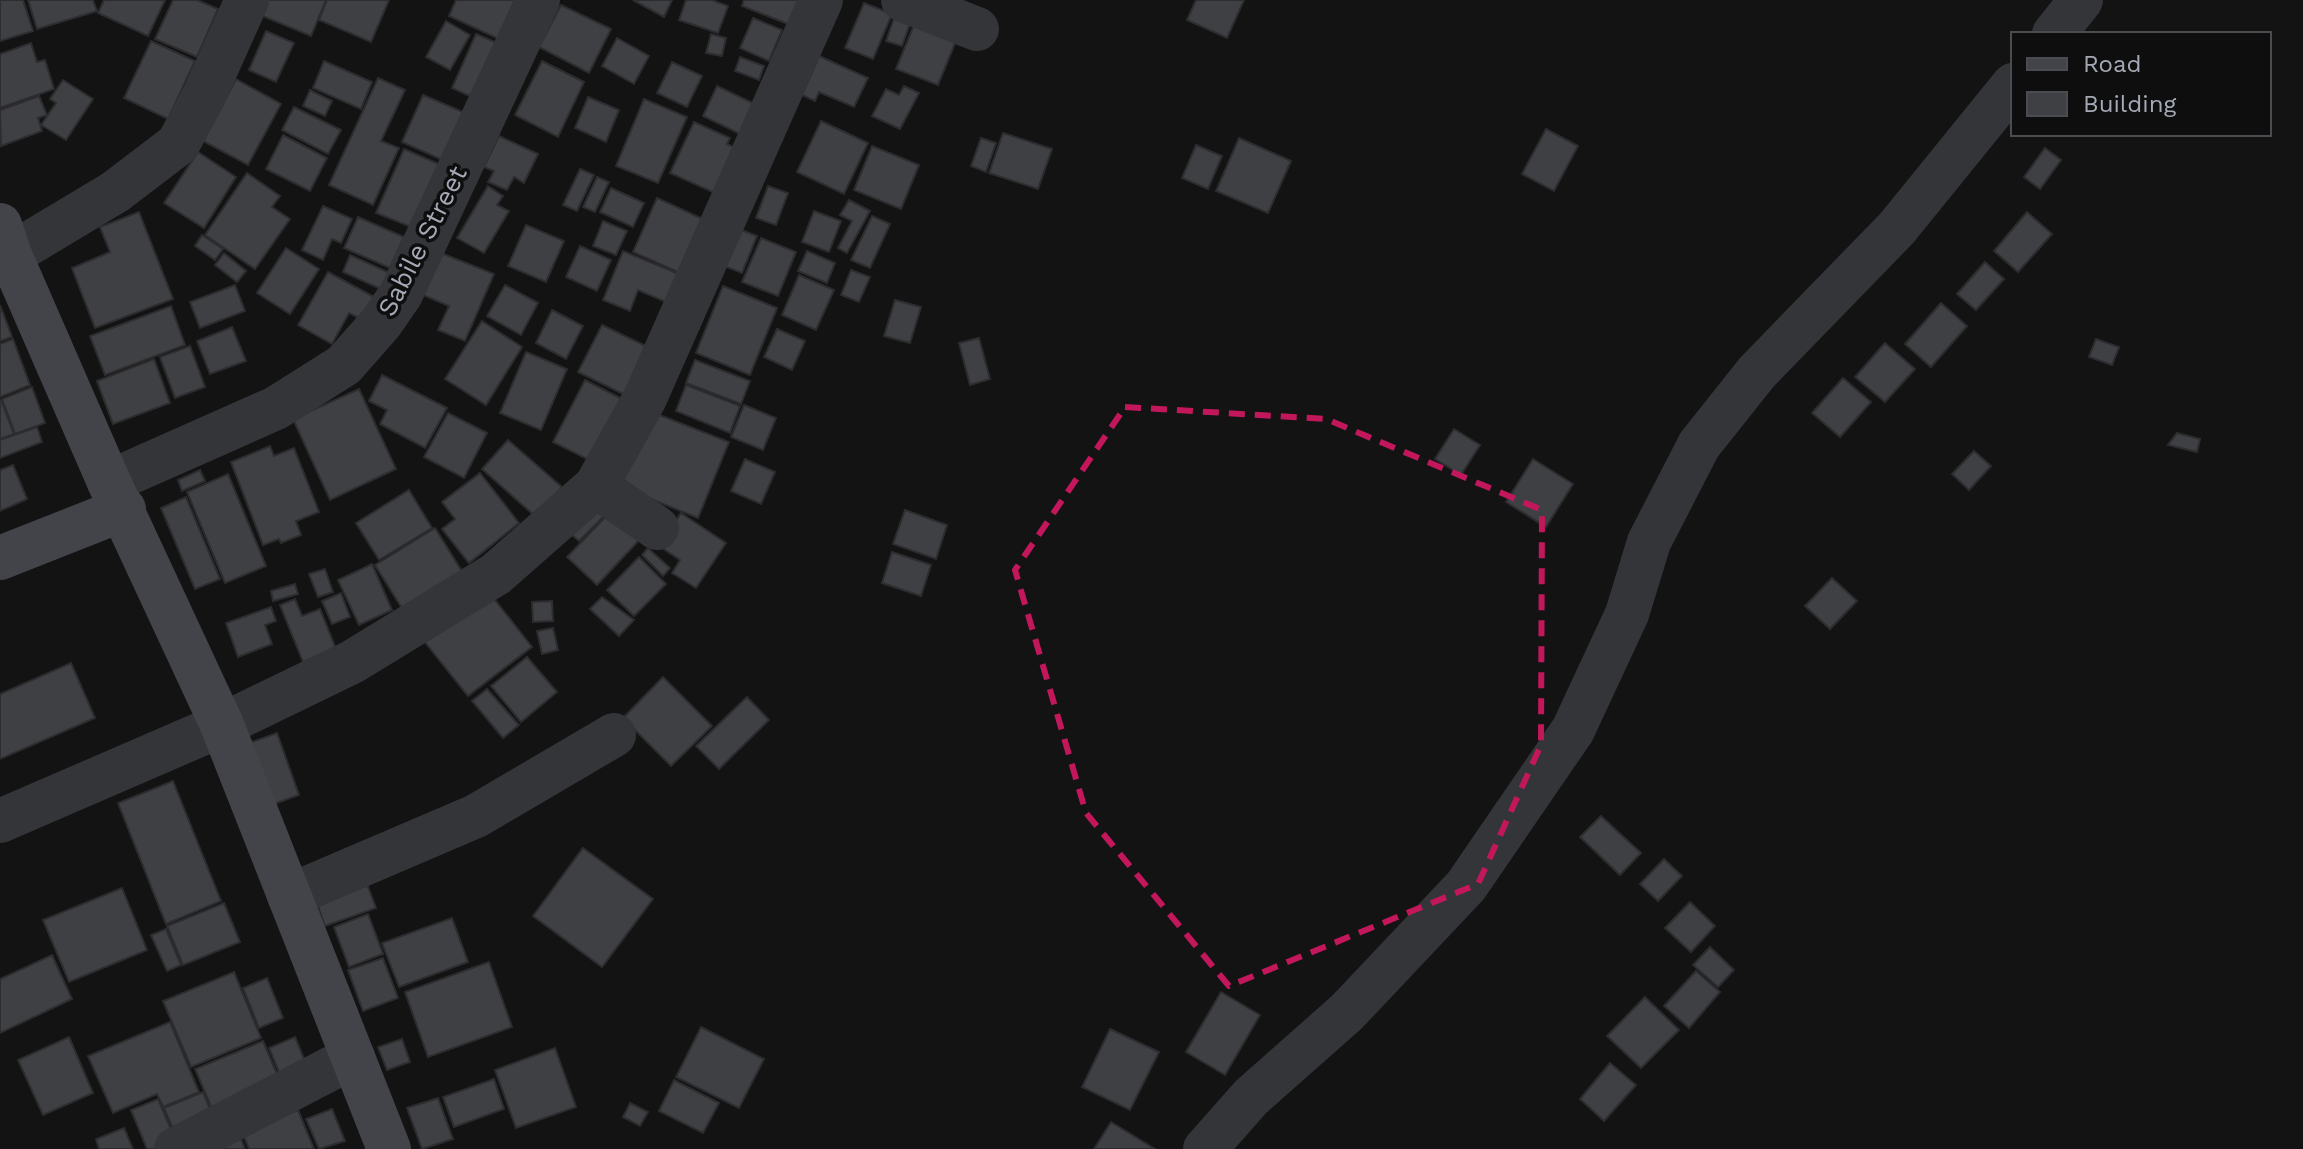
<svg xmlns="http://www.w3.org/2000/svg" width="2303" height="1149" viewBox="0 0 2303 1149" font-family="'Work Sans',sans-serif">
<rect width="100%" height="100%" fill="#131314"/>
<g fill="#3f4044" stroke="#2d2d30" stroke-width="2">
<polygon points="0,0 23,0 33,31 0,41"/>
<polygon points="28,0 93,0 97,11 37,29"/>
<polygon points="104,0 165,0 148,36 98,13"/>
<polygon points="173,0 197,0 218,9 197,57 155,39"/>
<polygon points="266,0 326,0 311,36 260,15"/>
<polygon points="327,0 389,0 371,42 319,20"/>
<polygon points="456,0 519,0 501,40 449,16"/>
<polygon points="633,0 672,0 664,17"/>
<polygon points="686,0 712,0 728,6 718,33 679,20"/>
<polygon points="744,0 803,0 793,26 742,6"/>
<polygon points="1196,0 1244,0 1227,38 1187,20"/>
<polygon points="864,3 892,14 873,59 845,48"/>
<polygon points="561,5 611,29 589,73 539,47"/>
<polygon points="895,15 911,21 902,46 886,41"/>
<polygon points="918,15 960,31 938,85 896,69"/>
<polygon points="753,18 782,30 769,61 740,48"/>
<polygon points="446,21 470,35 450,70 426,57"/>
<polygon points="266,31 294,43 276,82 249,70"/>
<polygon points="476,34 500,44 476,99 452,88"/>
<polygon points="711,34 726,38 722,56 706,53"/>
<polygon points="617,38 649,56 634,84 602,66"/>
<polygon points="151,41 195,61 168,119 124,98"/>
<polygon points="31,43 37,62 45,60 54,89 0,108 0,54"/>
<polygon points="819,56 868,78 854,107 819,92 815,101 802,95"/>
<polygon points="740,57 764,66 759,80 735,71"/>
<polygon points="324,61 372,82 361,109 313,88"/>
<polygon points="542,61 584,82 558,137 515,115"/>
<polygon points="672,62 702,76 687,107 657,93"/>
<polygon points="378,78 405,90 381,141 399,148 373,205 329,185"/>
<polygon points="236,79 281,104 248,165 203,141"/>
<polygon points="63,80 93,99 66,140 41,125 56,103 50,99"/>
<polygon points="717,86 759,106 744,136 703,116"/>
<polygon points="904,86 919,93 900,129 872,116 886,89 899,95"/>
<polygon points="310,90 332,101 325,116 303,106"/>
<polygon points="423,95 470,115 449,163 402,142"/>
<polygon points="39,96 47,115 38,118 42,131 1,146 0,110"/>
<polygon points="588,97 619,110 606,142 575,128"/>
<polygon points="644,99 687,117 658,183 616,166"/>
<polygon points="294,107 341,130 328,154 282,130"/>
<polygon points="821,121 868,143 844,194 797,172"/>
<polygon points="694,122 730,138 727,144 736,148 715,193 670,173"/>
<polygon points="1546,129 1578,146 1554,191 1522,174"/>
<polygon points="1003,133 1052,149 1038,189 989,173"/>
<polygon points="283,135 327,158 310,191 266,169"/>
<polygon points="499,136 538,154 524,183 514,177 507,190 488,182 494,171 484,167"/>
<polygon points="981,138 996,143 986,172 971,166"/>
<polygon points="1239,138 1291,161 1268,213 1216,191"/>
<polygon points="1196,145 1222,156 1208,189 1182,178"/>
<polygon points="872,146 919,165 901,209 854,190"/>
<polygon points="2045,148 2061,160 2040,189 2024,177"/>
<polygon points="404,149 448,168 421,231 376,213"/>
<polygon points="198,152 236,177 204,228 164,203"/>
<polygon points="580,169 594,175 577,211 563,205"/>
<polygon points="247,173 280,196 272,207 290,219 255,269 205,235"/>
<polygon points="597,177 609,182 595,212 583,207"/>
<polygon points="488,186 503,196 497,205 509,211 484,253 457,238"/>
<polygon points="768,186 788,193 776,225 756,218"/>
<polygon points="611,188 644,203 633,227 600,212"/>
<polygon points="657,198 705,220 680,273 633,252"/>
<polygon points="849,200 870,211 847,253 838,248 852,221 840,215"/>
<polygon points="323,206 352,219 341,243 332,239 323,260 302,250"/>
<polygon points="814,211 841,221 829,252 802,242"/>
<polygon points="139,212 173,299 95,328 72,268 110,252 100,227"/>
<polygon points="2027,212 2052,234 2018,272 1994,251"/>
<polygon points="872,216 890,224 870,268 851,260"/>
<polygon points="358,217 404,237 390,268 344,248"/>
<polygon points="603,221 627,231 616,255 593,246"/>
<polygon points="526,225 564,241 546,282 508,266"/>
<polygon points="739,229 757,236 742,273 724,266"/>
<polygon points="202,235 223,249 215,260 195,246"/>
<polygon points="761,238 796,252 778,296 742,282"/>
<polygon points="580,246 611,260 597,291 566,277"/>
<polygon points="286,248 319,269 290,314 257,293"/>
<polygon points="623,251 684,276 673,305 638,290 630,311 603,300"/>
<polygon points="807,251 835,263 827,283 798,271"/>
<polygon points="224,253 246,271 237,282 215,265"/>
<polygon points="441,253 494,274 465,341 438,330 449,306 423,295"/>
<polygon points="350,255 392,274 385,291 343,272"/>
<polygon points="1985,262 2004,279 1976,310 1957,294"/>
<polygon points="851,270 870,277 859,302 841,295"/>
<polygon points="328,272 374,297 361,319 349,313 332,344 298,325"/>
<polygon points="799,275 834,290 816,330 782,315"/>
<polygon points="235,285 245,311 200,328 190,302"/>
<polygon points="505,285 538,303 521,335 487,316"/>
<polygon points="723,286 777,308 750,375 696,353"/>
<polygon points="895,300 921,307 910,343 884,336"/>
<polygon points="1941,303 1967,326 1931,367 1905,344"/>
<polygon points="0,305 12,337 0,341"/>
<polygon points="171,306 185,345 105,375 90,336"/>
<polygon points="552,310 583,326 566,359 536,343"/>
<polygon points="482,321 522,347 486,405 445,379"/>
<polygon points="602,325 654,350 631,398 578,372"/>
<polygon points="232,327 246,361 210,374 197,341"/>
<polygon points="777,329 805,341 792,370 764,357"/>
<polygon points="979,338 990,379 970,385 959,343"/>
<polygon points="13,339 30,385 0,397 0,344"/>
<polygon points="2096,339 2119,347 2112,365 2089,357"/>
<polygon points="1885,343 1915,369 1885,402 1855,377"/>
<polygon points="190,346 205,387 175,398 160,357"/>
<polygon points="526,352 567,369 541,430 500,413"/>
<polygon points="154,359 170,403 113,424 97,381"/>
<polygon points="695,360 750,381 741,404 686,383"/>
<polygon points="382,375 447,408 425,448 380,424 387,410 369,401"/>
<polygon points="1843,378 1871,402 1840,437 1812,413"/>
<polygon points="585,380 628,402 597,464 553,442"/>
<polygon points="686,385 740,406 730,433 676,411"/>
<polygon points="32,387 45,423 15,434 2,399"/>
<polygon points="359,389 396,469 330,500 293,419"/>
<polygon points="1,400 14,434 0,439 0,401"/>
<polygon points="744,405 776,418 763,450 731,437"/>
<polygon points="644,409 729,442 698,518 614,484"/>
<polygon points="448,413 487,433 464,478 424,457"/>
<polygon points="37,427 42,442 0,458 0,440"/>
<polygon points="1454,429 1480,445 1461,475 1435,459"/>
<polygon points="2177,433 2200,439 2197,452 2168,445"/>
<polygon points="508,440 562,487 536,517 482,469"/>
<polygon points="270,446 274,456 294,448 319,512 296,521 301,535 281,543 279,539 263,545 231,462"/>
<polygon points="1974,451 1991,466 1969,490 1952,474"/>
<polygon points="745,459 775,472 761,504 731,491"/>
<polygon points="1533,459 1573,484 1546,527 1506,502"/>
<polygon points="13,465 27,499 0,511 0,470"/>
<polygon points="200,470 205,481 182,491 178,480"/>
<polygon points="480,473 519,523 469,563 442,529 455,519 442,502"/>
<polygon points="228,474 266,566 225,583 187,492"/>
<polygon points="409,490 432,528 379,560 356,523"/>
<polygon points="186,497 220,579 195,589 161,508"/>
<polygon points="593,502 606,514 579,541 566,530"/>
<polygon points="612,510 642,537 597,585 567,557"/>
<polygon points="905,510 947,525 936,559 893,544"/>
<polygon points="681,513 726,543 696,588 672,573 680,560 659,546"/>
<polygon points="435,528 463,573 403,610 375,565"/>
<polygon points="648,548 670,568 663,576 642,555"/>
<polygon points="892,552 931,565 921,596 882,583"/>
<polygon points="639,557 666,584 634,616 607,590"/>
<polygon points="372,564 392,610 359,625 338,580"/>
<polygon points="325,569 333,592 318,597 309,574"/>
<polygon points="1832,578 1857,601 1830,629 1805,606"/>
<polygon points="295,584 298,594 273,601 271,591"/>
<polygon points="488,591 532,647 468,696 424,641"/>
<polygon points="341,593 350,617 332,624 322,601"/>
<polygon points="602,597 634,620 619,636 590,609"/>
<polygon points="295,599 302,616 320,609 336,649 303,662 280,605"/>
<polygon points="552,601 553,621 533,622 532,602"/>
<polygon points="271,607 276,621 265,625 272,644 238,657 226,623"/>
<polygon points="553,628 558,650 542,654 537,631"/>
<polygon points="527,657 557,692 521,722 491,686"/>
<polygon points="71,663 95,718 0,759 0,694"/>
<polygon points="663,677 712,726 671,766 623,718"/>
<polygon points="487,689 519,725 503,738 472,701"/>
<polygon points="747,697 769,720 719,769 696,746"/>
<polygon points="277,733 299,795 263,808 241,746"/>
<polygon points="173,781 221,901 166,924 118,803"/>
<polygon points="1601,816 1641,853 1620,875 1580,837"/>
<polygon points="583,848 653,899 602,967 533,916"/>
<polygon points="1664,859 1682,876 1658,901 1640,884"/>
<polygon points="367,884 376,908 325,926 317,903"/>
<polygon points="122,888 147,950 69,982 43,920"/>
<polygon points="1690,902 1715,926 1691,952 1665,928"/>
<polygon points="224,903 240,942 183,965 167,926"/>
<polygon points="368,914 383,954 349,967 334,927"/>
<polygon points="452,918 468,962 399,987 382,943"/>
<polygon points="166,929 181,965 167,971 151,935"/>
<polygon points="1710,947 1734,970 1718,987 1693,965"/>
<polygon points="52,955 72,999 0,1033 0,979"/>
<polygon points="383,958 398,998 363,1011 348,970"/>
<polygon points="489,962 512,1027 428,1057 405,992"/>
<polygon points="1696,971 1720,992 1689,1028 1664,1006"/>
<polygon points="234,972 261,1038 191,1067 163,1001"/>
<polygon points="267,978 283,1018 259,1028 243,988"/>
<polygon points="1221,992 1260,1015 1225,1075 1186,1052"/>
<polygon points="1645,997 1679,1030 1641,1068 1607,1036"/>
<polygon points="170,1022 199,1092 163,1107 157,1094 113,1113 88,1056"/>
<polygon points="701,1027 764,1059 739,1108 676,1077"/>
<polygon points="1110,1029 1159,1052 1130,1110 1082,1087"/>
<polygon points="69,1037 93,1093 43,1115 18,1060"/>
<polygon points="295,1037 309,1071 283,1082 269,1048"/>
<polygon points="402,1039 410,1062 387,1070 378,1047"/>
<polygon points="263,1041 283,1088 215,1116 195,1069"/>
<polygon points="555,1048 576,1107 516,1128 495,1070"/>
<polygon points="1610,1063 1636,1085 1604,1121 1580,1099"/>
<polygon points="494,1079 504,1109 454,1127 443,1097"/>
<polygon points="674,1080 719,1103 703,1133 659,1111"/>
<polygon points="203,1092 215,1121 177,1138 164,1108"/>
<polygon points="438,1098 453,1139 422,1149 407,1108"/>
<polygon points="158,1099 177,1143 163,1149 147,1149 131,1110"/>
<polygon points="630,1103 648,1112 640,1126 623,1117"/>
<polygon points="332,1109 345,1141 319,1149 306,1119"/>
<polygon points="298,1110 314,1149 249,1149 242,1132"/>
<polygon points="1111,1122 1155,1149 1094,1149"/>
<polygon points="124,1128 133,1149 99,1149 96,1139"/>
<polygon points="241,1139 245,1149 216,1149"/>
</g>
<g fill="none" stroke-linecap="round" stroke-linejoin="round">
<g stroke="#343539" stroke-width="44">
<polyline points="903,0 977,29"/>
<polyline points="2054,34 2081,0"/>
<polyline points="10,255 115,192 178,144 204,96 247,0"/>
<polyline points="109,482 276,408 344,365 381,323 401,294 538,0"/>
<polyline points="596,486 657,528"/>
<polyline points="0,821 222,725 352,662 496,574 596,486 645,398 821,0"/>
<polyline points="289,896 476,816 614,735"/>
<polyline points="176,1149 353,1057"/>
<polyline points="1205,1149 1251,1097 1347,1012 1466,886 1573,730 1627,614 1649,542 1699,445 1757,372 1897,228 2013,85"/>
</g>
<g stroke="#424449" stroke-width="44">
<polyline points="0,225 10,255 109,482 222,725 389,1149"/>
<polyline points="0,558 124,509"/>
</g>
</g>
<path fill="none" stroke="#c2185b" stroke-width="6" stroke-dasharray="16 10" stroke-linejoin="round" d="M1125,407L1326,419L1542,510L1541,745L1478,884L1229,986L1086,813L1015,570Z"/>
<g text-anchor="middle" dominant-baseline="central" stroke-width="7" stroke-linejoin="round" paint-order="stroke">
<g font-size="26" fill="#a4aab5" stroke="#0e0e0f">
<text transform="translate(422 241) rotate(-63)">Sabile Street</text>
</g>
</g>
<rect x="2011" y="32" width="260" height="104" fill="#0e0e0f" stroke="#4a4c51" stroke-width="2"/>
<rect x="2027" y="58" width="40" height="12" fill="#424449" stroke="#4a4c51" stroke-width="2"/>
<text x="2083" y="72" font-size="24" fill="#a4aab5">Road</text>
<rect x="2027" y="92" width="40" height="24" fill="#3f4044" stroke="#4a4c51" stroke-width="2"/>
<text x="2083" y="112" font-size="24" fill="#a4aab5">Building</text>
</svg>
